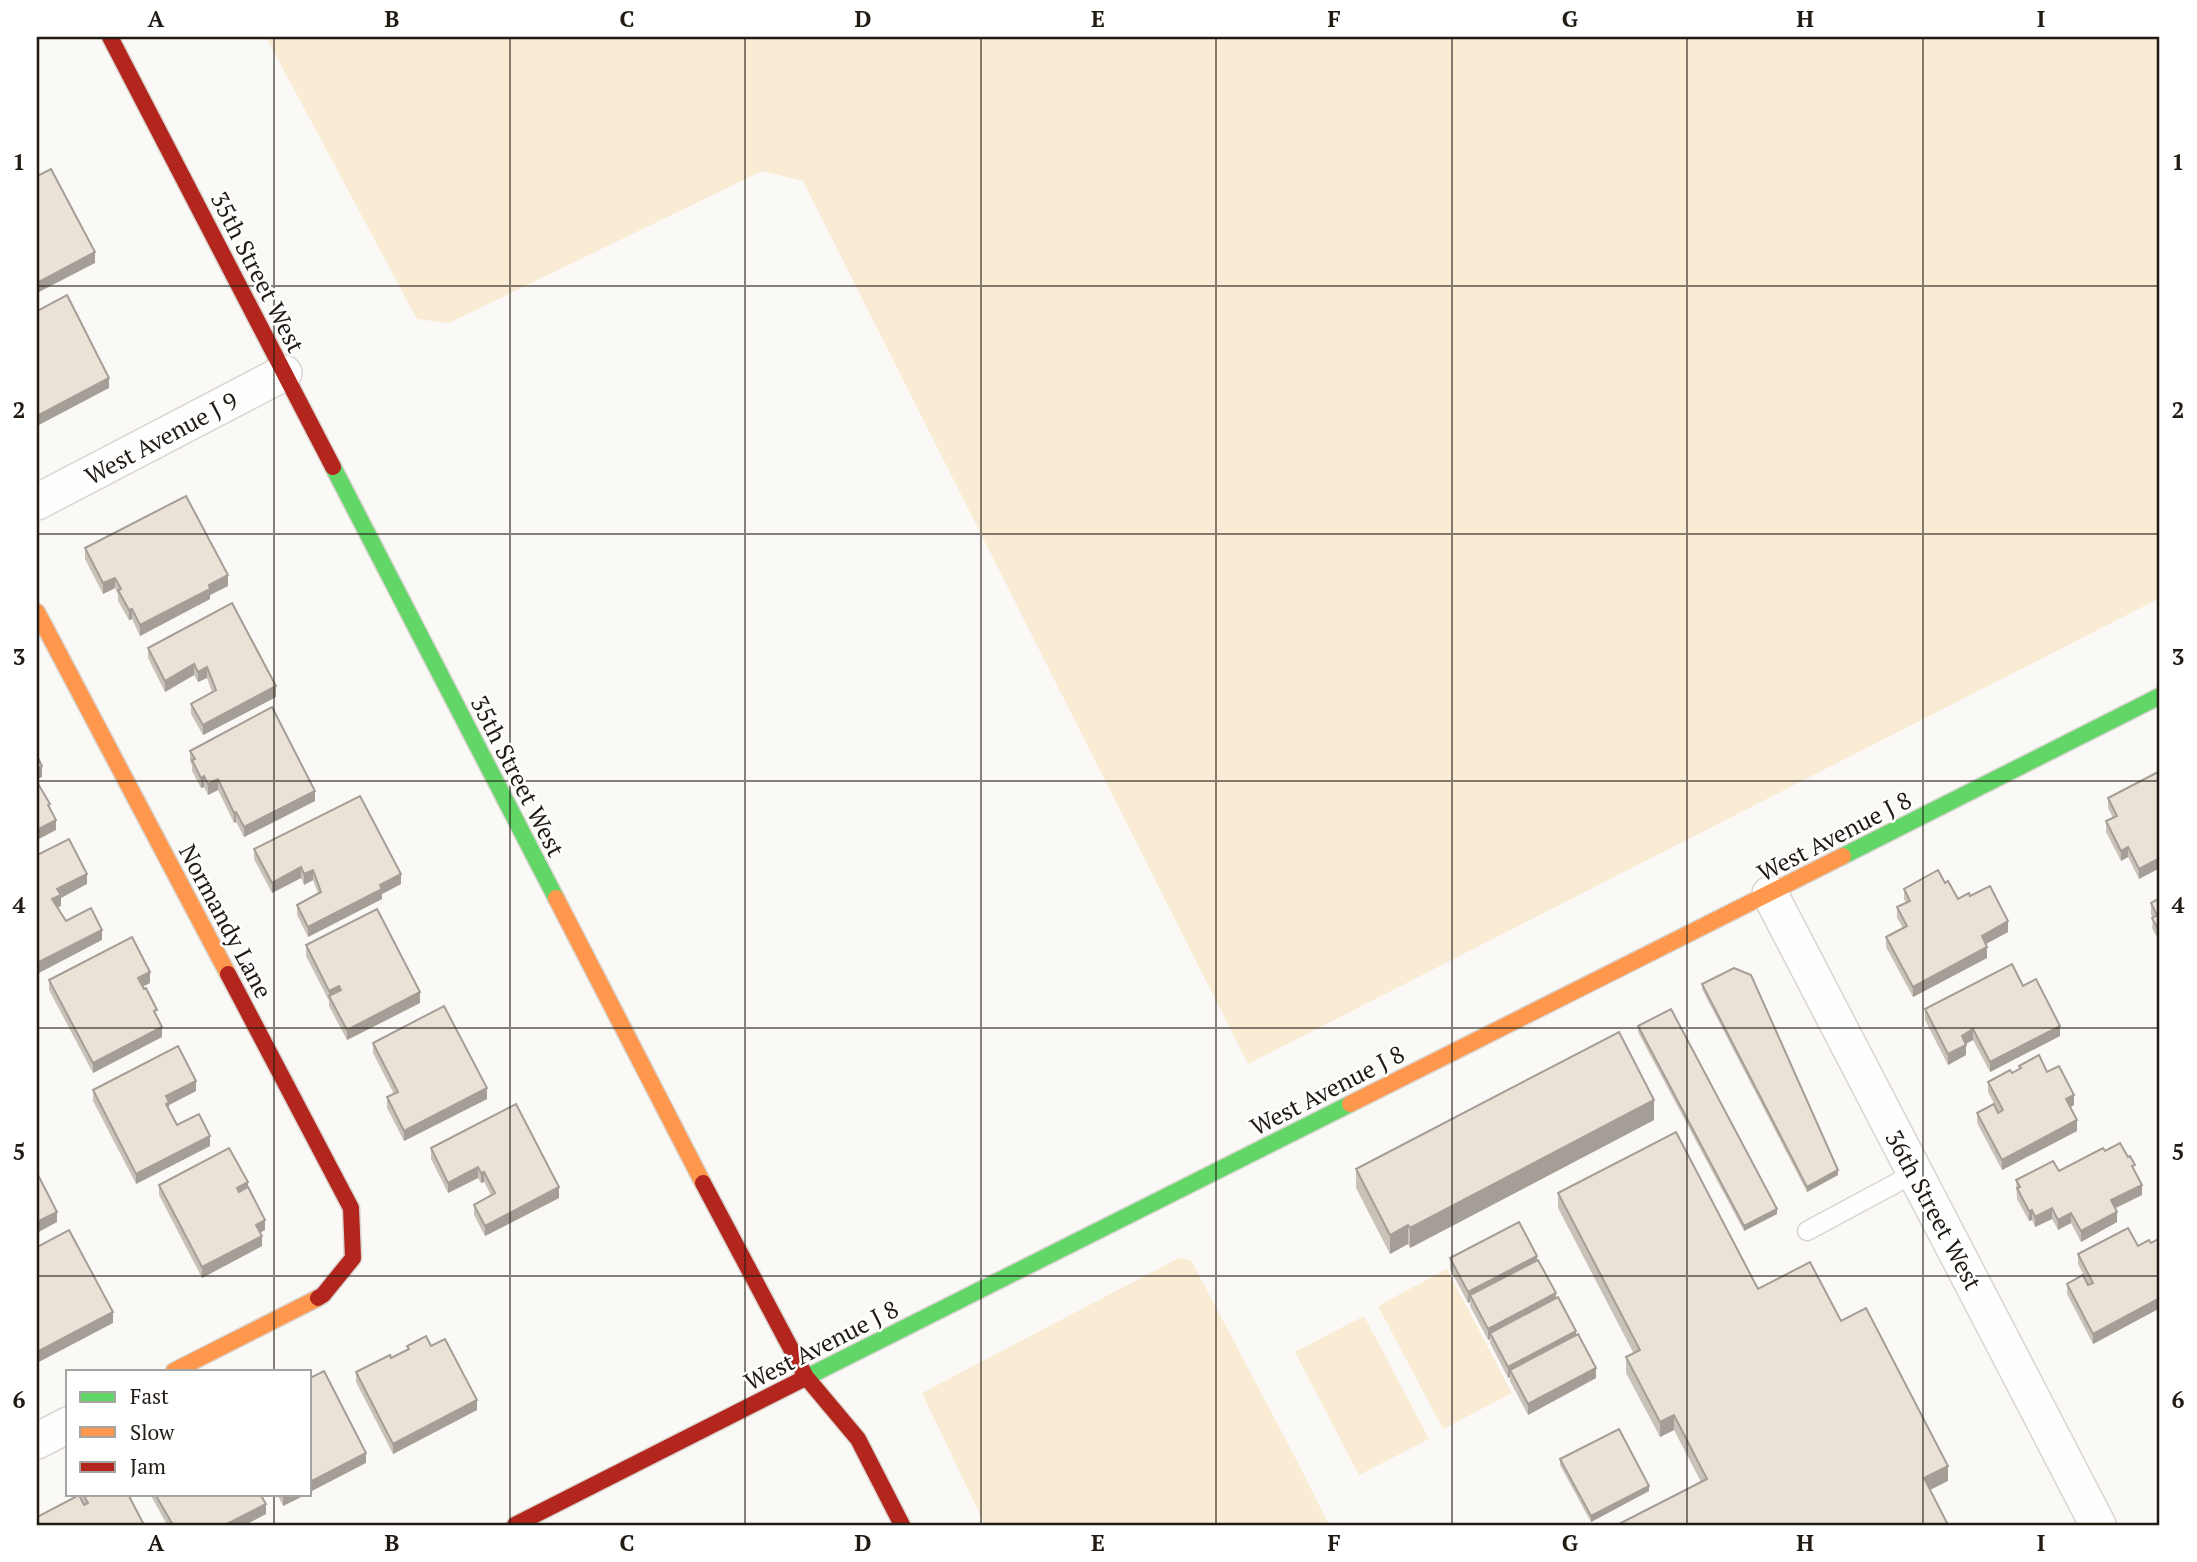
<svg xmlns="http://www.w3.org/2000/svg" width="2197" height="1562" viewBox="0 0 2197 1562" font-family="'PT Serif',serif">
<rect width="100%" height="100%" fill="#fbf9f6"/>
<g fill="#faebd4">
<polygon points="266,37 2160,37 2160,598 1248,1064 803,181 762,171 449,323 417,319"/>
<polygon points="1179,1258 1191,1260 1297,1461 1329,1525 985,1525 922,1393"/>
<polygon points="1447,1269 1512,1393 1443,1429 1378,1306"/>
<polygon points="1364,1316 1429,1439 1359,1475 1295,1352"/>
</g>
<g fill="none" stroke-linecap="round" stroke-linejoin="round">
<defs>
<polyline id="lane" points="1807,1231 1915,1173"/>
<g id="street">
<polyline points="37,502 284,373"/>
<polyline points="1770,894 2098,1525"/>
<polyline points="37,1441 68,1425"/>
</g>
<g id="fast">
<polyline points="333,467 556,898"/>
<polyline points="1843,856 2160,696"/>
<polyline points="805,1378 1350,1104"/>
</g>
<g id="slow">
<polyline points="37,612 228,974"/>
<polyline points="556,898 703,1183"/>
<polyline points="1350,1104 1843,856"/>
<polyline points="174,1371 318,1298"/>
</g>
<g id="jam">
<polyline points="110,37 333,467"/>
<polyline points="228,974 351,1208 353,1258 323,1295 318,1298"/>
<polyline points="703,1183 806,1377 858,1439 902,1525"/>
<polyline points="515,1525 805,1378"/>
</g>
</defs>
<use href="#lane" stroke="#d9d5d0" stroke-width="21"/>
<use href="#street" stroke="#d9d5d0" stroke-width="38"/>
<use href="#fast" stroke="#d9d5d0" stroke-width="19"/>
<use href="#slow" stroke="#d9d5d0" stroke-width="19"/>
<use href="#jam" stroke="#d9d5d0" stroke-width="19"/>
<use href="#lane" stroke="#fefefe" stroke-width="18"/>
<use href="#street" stroke="#fefefe" stroke-width="35"/>
<use href="#fast" stroke="#63d668" stroke-width="16"/>
<use href="#slow" stroke="#ff974d" stroke-width="16"/>
<use href="#jam" stroke="#b3261e" stroke-width="16"/>
</g>
<g fill="#c9c2b9">
<polygon points="85,548 228,586 210,595 210,599 140,636 132,619 129,620 118,601 118,595 115,588 103,594 85,559"/>
<polygon points="232,603 276,697 203,735 191,714 191,704 212,692 207,678 198,682 194,675 165,692 148,658 148,648"/>
<polygon points="190,751 315,801 244,837 236,822 234,823 218,790 208,795 204,787 201,788 192,771 192,765 190,761"/>
<polygon points="2160,771 2139,879 2128,857 2121,861 2106,832 2106,821 2113,818 2108,808 2108,798"/>
<polygon points="254,849 401,884 382,894 382,899 308,937 297,915 297,905 318,893 313,880 304,885 301,878 272,893 254,859"/>
<polygon points="1945,883 1958,899 1970,896 2008,932 1986,944 1987,958 1913,997 1886,947 1886,937 1903,928 1897,918 1897,907 1906,903 1904,899 1904,889"/>
<polygon points="2160,898 2160,943 2152,928 2153,918 2151,914 2151,903"/>
<polygon points="306,945 420,1003 347,1040 329,1006 329,1001 306,956"/>
<polygon points="49,980 150,983 142,986 157,1016 162,1037 93,1073 49,990"/>
<polygon points="1702,984 1838,1175 1807,1192 1702,989"/>
<polygon points="2023,986 2060,1036 1990,1072 1973,1040 1966,1044 1966,1055 1948,1065 1925,1020 1925,1009"/>
<polygon points="1638,1026 1777,1214 1744,1231 1638,1032"/>
<polygon points="373,1043 487,1099 404,1141 387,1108 387,1097 394,1094 373,1053"/>
<polygon points="2019,1066 2047,1072 2074,1105 2070,1107 2077,1131 2002,1170 1977,1123 1977,1113 1999,1113 1988,1092 1988,1082 2012,1073 2019,1069"/>
<polygon points="93,1090 196,1091 169,1105 169,1110 177,1125 210,1146 136,1184 93,1101"/>
<polygon points="1654,1120 1410,1248 1408,1244 1390,1254 1356,1188 1356,1169"/>
<polygon points="431,1148 559,1198 485,1236 474,1215 474,1205 491,1195 484,1182 481,1183 478,1178 448,1193 431,1159"/>
<polygon points="2105,1151 2135,1171 2142,1195 2116,1208 2117,1222 2081,1242 2071,1223 2058,1230 2052,1219 2035,1227 2032,1220 2029,1221 2017,1199 2016,1180 2059,1171"/>
<polygon points="159,1185 248,1188 265,1230 260,1233 262,1246 202,1278 159,1195"/>
<polygon points="1558,1193 1758,1289 1841,1321 1948,1481 1701,1482 1674,1430 1660,1437 1626,1373 1626,1357 1634,1354 1558,1208"/>
<polygon points="2160,1238 2160,1308 2093,1344 2067,1294 2067,1284 2089,1285 2078,1264 2078,1254 2138,1246 2151,1243"/>
<polygon points="1450,1258 1537,1261 1576,1335 1596,1378 1528,1415 1510,1381 1510,1377 1508,1378 1490,1343 1490,1339 1488,1340 1470,1306 1470,1302 1468,1303 1450,1269"/>
<polygon points="407,1346 431,1346 477,1410 393,1454 356,1382 356,1372 391,1358 407,1350"/>
<polygon points="1560,1459 1649,1491 1591,1522 1560,1465"/>
<polygon points="82,1494 128,1494 37,1525 82,1500"/>
<polygon points="150,1494 260,1494 266,1514 245,1525 167,1525"/>
<polygon points="277,1494 307,1494 283,1506"/>
</g>
<g fill="#a49e96">
<polygon points="95,252 95,263 37,293 37,283"/>
<polygon points="109,378 109,388 37,426 37,416"/>
<polygon points="228,575 228,586 210,595 210,599 140,636 140,625"/>
<polygon points="115,578 115,588 103,594 103,583"/>
<polygon points="132,609 132,619 129,620 129,610"/>
<polygon points="194,664 194,675 165,692 165,681"/>
<polygon points="207,667 207,678 198,682 198,672"/>
<polygon points="276,686 276,697 203,735 203,725"/>
<polygon points="42,766 42,777 37,779 37,769"/>
<polygon points="204,776 204,787 201,788 201,778"/>
<polygon points="218,779 218,790 208,795 208,784"/>
<polygon points="315,791 315,801 244,837 244,827"/>
<polygon points="236,812 236,822 234,823 234,813"/>
<polygon points="56,820 56,830 37,840 37,830"/>
<polygon points="2128,847 2128,857 2121,861 2121,851"/>
<polygon points="2160,858 2160,868 2139,879 2139,869"/>
<polygon points="301,867 301,878 272,893 272,883"/>
<polygon points="313,870 313,880 304,885 304,874"/>
<polygon points="87,874 87,884 61,898 61,906 52,910 52,899 57,889"/>
<polygon points="401,874 401,884 382,894 382,899 308,937 308,927 380,885"/>
<polygon points="2008,921 2008,932 1982,946 1982,936"/>
<polygon points="102,930 102,940 37,974 37,963"/>
<polygon points="1987,947 1987,958 1913,997 1913,987"/>
<polygon points="150,972 150,983 138,989 138,978"/>
<polygon points="339,986 339,996 329,996 329,1001 329,991"/>
<polygon points="420,992 420,1003 347,1040 347,1030"/>
<polygon points="2060,1026 2060,1036 1990,1072 1990,1062"/>
<polygon points="162,1027 162,1037 93,1073 93,1063"/>
<polygon points="1973,1029 1973,1040 1962,1046 1962,1036"/>
<polygon points="1966,1045 1966,1055 1948,1065 1948,1054"/>
<polygon points="196,1081 196,1091 169,1105 169,1112 166,1114 166,1096"/>
<polygon points="487,1088 487,1099 404,1141 404,1131"/>
<polygon points="2074,1095 2074,1105 2066,1110 2066,1099"/>
<polygon points="1654,1100 1654,1120 1410,1248 1410,1228"/>
<polygon points="2077,1120 2077,1131 2002,1170 2002,1160"/>
<polygon points="210,1136 210,1146 136,1184 136,1174"/>
<polygon points="478,1167 478,1178 448,1193 448,1183"/>
<polygon points="1838,1170 1838,1175 1807,1192 1807,1187"/>
<polygon points="484,1172 484,1182 481,1183 481,1173"/>
<polygon points="248,1182 248,1193 237,1199 237,1188"/>
<polygon points="2142,1185 2142,1195 2111,1210 2111,1200"/>
<polygon points="559,1187 559,1198 485,1236 485,1226"/>
<polygon points="2052,1208 2052,1219 2035,1227 2035,1217"/>
<polygon points="1777,1209 1777,1214 1744,1231 1744,1226"/>
<polygon points="2032,1210 2032,1220 2029,1221 2029,1211"/>
<polygon points="57,1212 57,1222 37,1233 37,1222"/>
<polygon points="2117,1212 2117,1222 2081,1242 2081,1231"/>
<polygon points="2071,1213 2071,1223 2058,1230 2058,1220"/>
<polygon points="265,1220 265,1230 256,1235 256,1225"/>
<polygon points="1408,1225 1408,1244 1390,1254 1390,1235"/>
<polygon points="262,1236 262,1246 202,1278 202,1267"/>
<polygon points="1537,1256 1537,1267 1470,1295 1470,1302 1468,1303 1468,1292"/>
<polygon points="1556,1293 1556,1304 1490,1333 1490,1339 1488,1340 1488,1329"/>
<polygon points="2160,1298 2160,1308 2093,1344 2093,1334"/>
<polygon points="113,1312 113,1323 37,1363 37,1352"/>
<polygon points="1576,1331 1576,1341 1510,1370 1510,1377 1508,1378 1508,1367"/>
<polygon points="1596,1368 1596,1378 1528,1415 1528,1404"/>
<polygon points="477,1400 477,1410 393,1454 393,1444"/>
<polygon points="1674,1415 1674,1430 1660,1437 1660,1422"/>
<polygon points="366,1453 366,1463 310,1492 310,1482"/>
<polygon points="1948,1466 1948,1481 1924,1493 1924,1478"/>
<polygon points="1649,1486 1649,1491 1591,1522 1591,1516"/>
<polygon points="287,1494 307,1494 283,1506 283,1496"/>
<polygon points="266,1504 266,1514 245,1525 225,1525"/>
</g>
<g fill="#eae2d7" stroke="#a49e96" stroke-width="2">
<polygon points="51,169 95,252 37,283 37,176"/>
<polygon points="67,295 109,378 37,416 37,311"/>
<polygon points="186,496 228,575 209,585 210,589 140,625 132,609 129,610 118,590 121,589 115,578 103,583 85,548"/>
<polygon points="232,603 276,686 203,725 191,704 216,690 207,667 198,672 194,664 165,681 148,648"/>
<polygon points="272,707 315,791 244,827 236,812 234,813 218,779 208,784 204,776 201,778 192,760 195,759 190,751"/>
<polygon points="37,756 42,766 37,769"/>
<polygon points="2160,771 2160,858 2139,869 2128,847 2121,851 2106,821 2117,816 2108,798"/>
<polygon points="37,782 50,804 48,805 56,820 37,830"/>
<polygon points="360,796 401,874 380,885 382,889 308,927 297,905 321,892 313,870 304,874 301,867 272,883 254,849"/>
<polygon points="69,839 87,874 57,889 61,895 52,899 66,921 91,908 102,930 37,963 37,855"/>
<polygon points="1938,870 1945,883 1948,881 1958,899 1969,893 1970,896 1990,886 2008,921 1982,936 1987,947 1913,987 1886,937 1907,926 1897,907 1910,901 1904,889"/>
<polygon points="2160,898 2160,933 2152,918 2157,915 2151,903"/>
<polygon points="377,909 420,992 347,1030 329,996 341,990 339,986 329,991 306,945"/>
<polygon points="132,937 150,972 138,978 144,989 146,988 157,1010 154,1011 162,1027 93,1063 49,980"/>
<polygon points="2012,964 2023,986 2036,979 2060,1026 1990,1062 1973,1029 1962,1036 1966,1045 1948,1054 1925,1009"/>
<polygon points="1734,968 1751,975 1838,1170 1807,1187 1702,984"/>
<polygon points="444,1006 487,1088 404,1131 387,1097 398,1092 373,1043"/>
<polygon points="1671,1009 1777,1209 1744,1226 1638,1026"/>
<polygon points="1619,1032 1654,1100 1410,1228 1408,1225 1390,1235 1356,1169"/>
<polygon points="178,1046 196,1081 166,1096 169,1102 166,1104 177,1125 199,1114 210,1136 136,1174 93,1090"/>
<polygon points="2039,1055 2047,1072 2059,1066 2074,1095 2066,1099 2077,1120 2002,1160 1977,1113 1994,1104 1998,1113 2003,1110 1988,1082 2010,1070 2012,1073 2021,1068 2019,1066"/>
<polygon points="516,1104 559,1187 485,1226 474,1205 495,1193 484,1172 481,1173 478,1167 448,1183 431,1148"/>
<polygon points="1676,1132 1758,1289 1810,1262 1841,1321 1866,1308 1948,1466 1924,1478 1948,1525 1617,1525 1707,1479 1674,1415 1660,1422 1626,1357 1640,1350 1558,1193"/>
<polygon points="2120,1143 2128,1157 2130,1156 2135,1165 2132,1166 2142,1185 2111,1200 2117,1212 2081,1231 2071,1213 2058,1220 2052,1208 2035,1217 2032,1210 2029,1211 2017,1188 2020,1187 2016,1180 2053,1161 2059,1171 2103,1148 2105,1151"/>
<polygon points="229,1148 248,1182 237,1188 239,1192 248,1187 265,1220 256,1225 262,1236 202,1267 159,1185"/>
<polygon points="37,1173 57,1212 37,1222"/>
<polygon points="1519,1222 1537,1256 1468,1292 1450,1258"/>
<polygon points="2128,1228 2138,1246 2149,1240 2151,1243 2160,1238 2160,1298 2093,1334 2067,1284 2083,1275 2088,1285 2093,1283 2078,1254"/>
<polygon points="69,1230 113,1312 37,1352 37,1247"/>
<polygon points="1538,1260 1556,1293 1488,1329 1470,1295"/>
<polygon points="1558,1297 1576,1331 1508,1367 1490,1333"/>
<polygon points="1578,1334 1596,1368 1528,1404 1510,1370"/>
<polygon points="426,1336 431,1346 445,1339 477,1400 393,1444 356,1372 390,1355 391,1358 409,1349 407,1346"/>
<polygon points="324,1371 366,1453 310,1482 310,1378"/>
<polygon points="1619,1429 1649,1486 1591,1516 1560,1459"/>
<polygon points="83,1494 128,1494 144,1525 37,1525 37,1517 79,1495 84,1505 88,1503"/>
<polygon points="155,1494 260,1494 266,1504 225,1525 173,1525"/>
</g>
<path fill="none" stroke="#211b14" stroke-width="2" stroke-opacity="0.55" d="M274,37V1371M510,37V1525M745,37V1525M981,37V1525M1216,37V1525M1452,37V1525M1687,37V1525M1923,37V1525M37,286H2160M37,534H2160M37,781H2160M37,1028H2160M37,1276H2160M274,1494V1525"/>
<g text-anchor="middle" dominant-baseline="central" stroke-width="5" stroke-linejoin="round" paint-order="stroke">
<g font-size="24" fill="#211b14" stroke="#fff">
<text transform="translate(258 272) rotate(63)">35th Street West</text>
<text transform="translate(161 438) rotate(-28)">West Avenue J 9</text>
<text transform="translate(518 776) rotate(63)">35th Street West</text>
<text transform="translate(1834 836) rotate(-27)">West Avenue J 8</text>
<text transform="translate(226 921) rotate(62)">Normandy Lane</text>
<text transform="translate(1327 1090) rotate(-27)">West Avenue J 8</text>
<text transform="translate(1934 1210) rotate(62)">36th Street West</text>
<text transform="translate(821 1345) rotate(-27)">West Avenue J 8</text>
</g>
</g>
<rect width="2197" height="1562" fill="none" stroke="#ffffff" stroke-width="77"/>
<rect x="66" y="1370" width="245" height="126" fill="#ffffff" stroke="#a6a4a1" stroke-width="2"/>
<rect x="80" y="1392" width="35" height="10" fill="#63d668" stroke="#a6a4a1" stroke-width="2"/>
<text x="130" y="1404" font-size="21" fill="#211b14">Fast</text>
<rect x="80" y="1427" width="35" height="10" fill="#ff974d" stroke="#a6a4a1" stroke-width="2"/>
<text x="130" y="1440" font-size="21" fill="#211b14">Slow</text>
<rect x="80" y="1462" width="35" height="10" fill="#b3261e" stroke="#a6a4a1" stroke-width="2"/>
<text x="130" y="1474" font-size="21" fill="#211b14">Jam</text>
<rect x="38" y="38" width="2120" height="1486" fill="none" stroke="#211b14" stroke-width="2.5"/>
<g font-size="23" text-anchor="middle" font-weight="bold" fill="#211b14">
<text x="156" y="27">A</text>
<text x="392" y="27">B</text>
<text x="627" y="27">C</text>
<text x="863" y="27">D</text>
<text x="1098" y="27">E</text>
<text x="1334" y="27">F</text>
<text x="1570" y="27">G</text>
<text x="1805" y="27">H</text>
<text x="2041" y="27">I</text>
<text x="19" y="170">1</text>
<text x="2178" y="170">1</text>
<text x="19" y="418">2</text>
<text x="2178" y="418">2</text>
<text x="19" y="665">3</text>
<text x="2178" y="665">3</text>
<text x="19" y="913">4</text>
<text x="2178" y="913">4</text>
<text x="19" y="1160">5</text>
<text x="2178" y="1160">5</text>
<text x="19" y="1408">6</text>
<text x="2178" y="1408">6</text>
<text x="156" y="1551">A</text>
<text x="392" y="1551">B</text>
<text x="627" y="1551">C</text>
<text x="863" y="1551">D</text>
<text x="1098" y="1551">E</text>
<text x="1334" y="1551">F</text>
<text x="1570" y="1551">G</text>
<text x="1805" y="1551">H</text>
<text x="2041" y="1551">I</text>
</g>
</svg>
